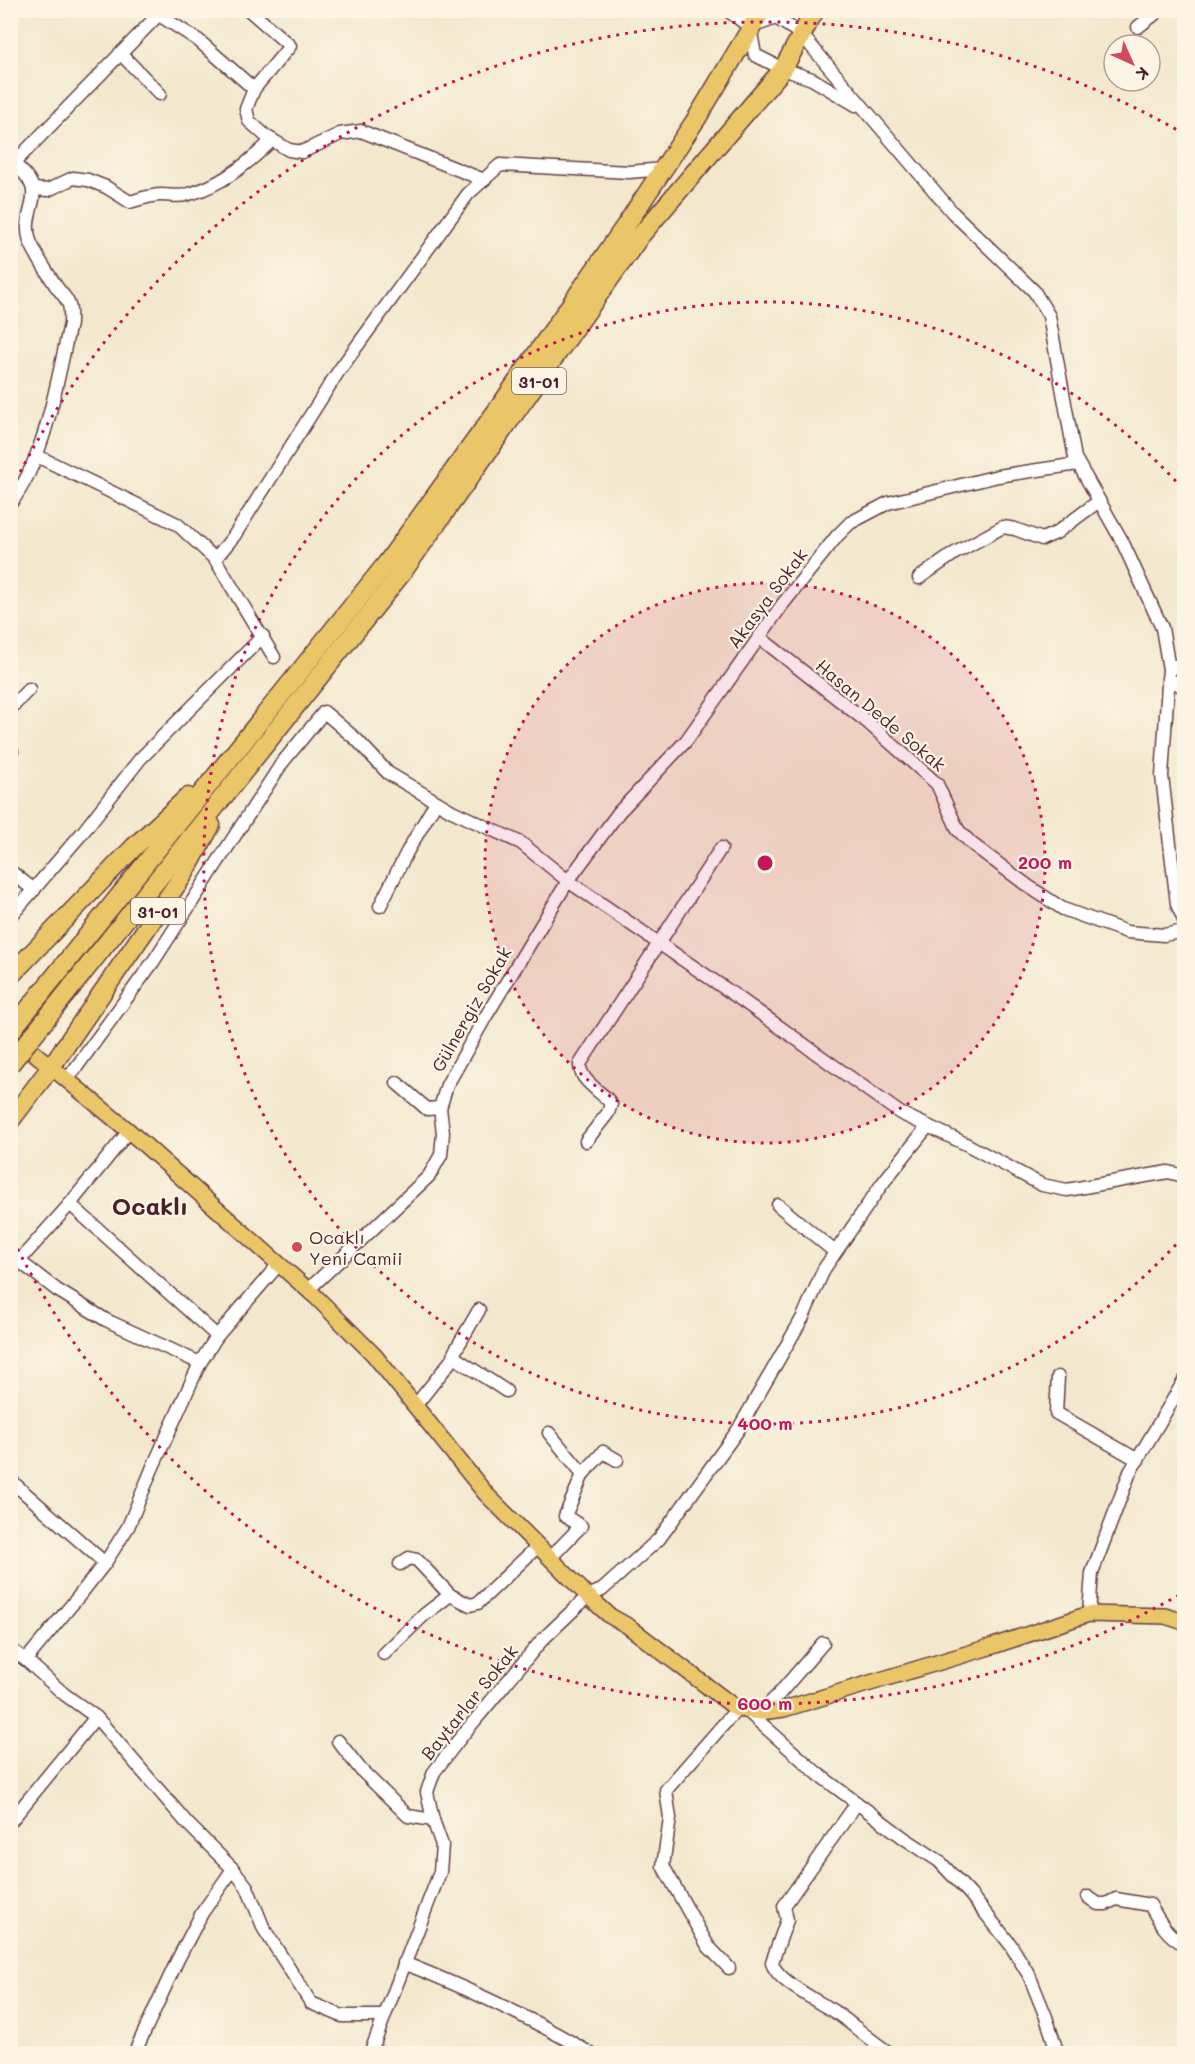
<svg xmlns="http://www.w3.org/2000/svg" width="1195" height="2064" viewBox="0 0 1195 2064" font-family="Mali,sans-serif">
<rect width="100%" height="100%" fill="#fcf5e5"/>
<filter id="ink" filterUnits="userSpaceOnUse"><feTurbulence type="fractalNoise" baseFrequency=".0167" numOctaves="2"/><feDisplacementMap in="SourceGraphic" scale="12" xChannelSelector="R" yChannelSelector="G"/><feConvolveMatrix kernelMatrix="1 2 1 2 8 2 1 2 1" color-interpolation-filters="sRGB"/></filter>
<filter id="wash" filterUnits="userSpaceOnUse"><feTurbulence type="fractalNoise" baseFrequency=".008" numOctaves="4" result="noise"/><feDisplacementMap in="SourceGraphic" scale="24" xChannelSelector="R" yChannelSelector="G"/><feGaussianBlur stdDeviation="1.35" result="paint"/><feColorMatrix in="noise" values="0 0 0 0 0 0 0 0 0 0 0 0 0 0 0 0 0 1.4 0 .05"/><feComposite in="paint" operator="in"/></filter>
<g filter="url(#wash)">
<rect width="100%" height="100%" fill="#f3e8cd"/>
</g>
<g filter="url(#ink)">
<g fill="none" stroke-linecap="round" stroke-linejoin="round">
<defs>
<g id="minor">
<polyline points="249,10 290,46 254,89 246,109 249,121 267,137 289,150 302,152 340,134 361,131 484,180"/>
<polyline points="727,10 750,27 755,55 783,69 812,79 856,105"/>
<polyline points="159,15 198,40 254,89"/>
<polyline points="751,27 776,18 801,34 953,213 1034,291 1049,316 1075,458 1122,541 1162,628 1169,669 1162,776 1177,904 1184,920"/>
<polyline points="1138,27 1160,10"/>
<polyline points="120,53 160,94"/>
<path d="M10,161C55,194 19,207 30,241C36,256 47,272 56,286C60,292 67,298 69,305C71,311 70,318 70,324C57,380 46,458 10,504"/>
<polyline points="14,163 163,10"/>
<path d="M33,189L48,190L73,178L88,180L106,187L130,202C140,199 151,195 162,195C169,195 178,197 185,195C217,188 249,163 272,140"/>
<polyline points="37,456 177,524 215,559 274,657"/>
<polyline points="215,559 234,536 338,372 468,194 500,165 629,172 664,169"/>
<polyline points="919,578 955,553 1003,527 1015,529 1042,539 1056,533 1099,501"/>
<polyline points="759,637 866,721 937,784 958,830 972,844 1028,886 1063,909 1127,932 1164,935 1184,931"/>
<polyline points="1169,669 1184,662"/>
<polyline points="1168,678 1184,688"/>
<polyline points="10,709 29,689"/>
<polyline points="10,750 12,751"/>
<polyline points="10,871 34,890"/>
<polyline points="380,906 407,852 436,802"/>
<polyline points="10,917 83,832 140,759 263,636"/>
<polyline points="67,1080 153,962 282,763 324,712 357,740 388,773 452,811 521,843 568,881 736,996 900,1113 966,1144 1042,1185 1067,1190 1168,1172 1184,1176"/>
<polyline points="397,1083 427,1109 440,1108"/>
<path d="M586,1141L608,1113L611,1104L608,1100C598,1090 579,1079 580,1064L721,848"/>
<polyline points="70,1204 217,1336"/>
<polyline points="778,1205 835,1252"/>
<polyline points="10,1256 19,1261 57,1290 106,1320 200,1363"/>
<polyline points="19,1261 70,1204 129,1131"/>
<polyline points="308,1290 429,1176 441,1155 443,1133 440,1108 447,1085 486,1016 568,881 619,812 686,741 782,605 837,536 850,523 888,503 998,476 1078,464"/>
<polyline points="454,1357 506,1391"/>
<polyline points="1058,1377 1056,1413 1138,1460"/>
<polyline points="415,1406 454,1357 455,1351 479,1310"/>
<polyline points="549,1433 583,1474 565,1516 581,1526 550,1558"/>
<polyline points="583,1474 603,1452 617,1460"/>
<polyline points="10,1480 105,1563"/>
<polyline points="400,1564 409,1558 417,1560 450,1595 470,1605 478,1603 538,1546"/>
<polyline points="1089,1614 1092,1573 1130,1472 1184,1381"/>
<polyline points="10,1649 26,1660 64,1694 96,1717 187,1823 233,1869 247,1887 264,1929 311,2003 342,2016 384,2016"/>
<polyline points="384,1654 424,1615 450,1595"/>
<polyline points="26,1660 79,1596 105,1563 128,1527 152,1469 200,1363 217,1336 279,1264"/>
<polyline points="746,1710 818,1774 904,1838 939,1861 970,1894 1010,1944 1029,1975 1046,2017 1058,2054"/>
<polyline points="761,1712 779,1694 823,1643"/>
<polyline points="338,1741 361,1770 408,1816 433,1820"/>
<path d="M857,1803L784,1906L787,1920L772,1962C775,1981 822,2003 838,2014C856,2027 872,2042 891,2054"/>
<polyline points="10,1822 96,1717"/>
<path d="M1088,1897L1098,1904H1106L1116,1899L1150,1905C1159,1921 1167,1936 1184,1944"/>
<path d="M404,1963C469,1989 531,2017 591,2054"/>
<polyline points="729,1968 708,1946 663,1866 670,1818 666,1790 737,1709"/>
<polyline points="134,2054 178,1959 202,1913 233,1869"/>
<polyline points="370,2054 440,1872 442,1845 433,1820 427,1792 434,1772 461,1737 542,1640 588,1596 602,1590 659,1539 738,1430 803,1317 824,1269 882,1184 928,1126"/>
</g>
<polyline id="major" points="10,1033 129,1131 316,1297 374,1355 486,1494 588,1596 610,1616 628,1626 737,1709 761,1712 784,1709 993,1646 1089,1614 1165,1616 1184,1622"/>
<g id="highway">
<polyline points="10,976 134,847 188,797"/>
<polyline points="42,1024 401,574 640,236 783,69 815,10"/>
<polyline points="10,1032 387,563 501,405 626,225 697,118 762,10"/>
<polyline points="10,1121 51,1067 184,874 211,825"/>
</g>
</defs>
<use href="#minor" stroke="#633d43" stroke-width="15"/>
<use href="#major" stroke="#633d43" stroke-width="18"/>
<use href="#highway" stroke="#633d43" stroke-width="21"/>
<use href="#minor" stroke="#fff" stroke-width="12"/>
<use href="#major" stroke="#ebc669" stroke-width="15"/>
<use href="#highway" stroke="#ebc669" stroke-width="18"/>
<defs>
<polyline id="highway-bridge" points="10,1064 42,1024"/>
</defs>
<use href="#highway-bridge" stroke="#633d43" stroke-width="21" stroke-linecap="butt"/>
<use href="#highway-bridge" stroke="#ebc669" stroke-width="18"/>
</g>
</g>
<circle cx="765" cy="863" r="280" fill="#c2185b" fill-opacity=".12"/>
<g fill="none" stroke="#c2185b" stroke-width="3" stroke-dasharray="3 6">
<circle cx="765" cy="863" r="280"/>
<path d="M1182 1238A561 561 0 1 1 1182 488"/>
<path d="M1179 1595A841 841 0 0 1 12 1238M12 488A841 841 0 0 1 1179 131"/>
</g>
<circle fill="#d1495b" stroke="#fcf5e5" stroke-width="2" cx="297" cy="1247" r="6"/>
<g text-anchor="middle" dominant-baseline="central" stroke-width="4.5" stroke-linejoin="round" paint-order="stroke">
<g fill="#fcf5e5" stroke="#7f5f63" stroke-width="1.5">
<rect x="512" y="368" width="54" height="26" rx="4.5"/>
<rect x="131" y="898" width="54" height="26" rx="4.5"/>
</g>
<g font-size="16" font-weight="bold" fill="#4a1f2b">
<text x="539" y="381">31-01</text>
<text x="158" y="911">31-01</text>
</g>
<g font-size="18" fill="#4a1f2b" stroke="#fcf5e5">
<text transform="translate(767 598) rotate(-53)">Akasya Sokak</text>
<text transform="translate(881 715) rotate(40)">Hasan Dede Sokak</text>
<text transform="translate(471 1009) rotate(-60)">Gülnergiz Sokak</text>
<text transform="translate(469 1702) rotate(-51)">Baytarlar Sokak</text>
</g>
<g font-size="18" fill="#4a1f2b" stroke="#fcf5e5" text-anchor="start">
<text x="309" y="1237">Ocaklı<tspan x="309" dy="21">Yeni Camii</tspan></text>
</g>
<g font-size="24" font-weight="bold" fill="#4a1f2b" stroke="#fcf5e5">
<text x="150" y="1205">Ocaklı</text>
</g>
</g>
<circle cx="765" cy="863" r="9" fill="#c2185b" stroke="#fcf5e5" stroke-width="3"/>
<g font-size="18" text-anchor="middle" font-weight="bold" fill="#c2185b" stroke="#fcf5e5" stroke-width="4.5" stroke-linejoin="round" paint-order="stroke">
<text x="1045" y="869">200 m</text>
<text x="765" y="1430">400 m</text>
<text x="765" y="1710">600 m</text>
</g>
<rect width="1195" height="2064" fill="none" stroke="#fcf5e5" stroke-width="36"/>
<g transform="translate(1132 63) rotate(135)"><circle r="28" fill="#fcf5e5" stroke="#b59f9b" stroke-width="1.5"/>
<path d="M0-4.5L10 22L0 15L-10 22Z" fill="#d1495b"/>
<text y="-9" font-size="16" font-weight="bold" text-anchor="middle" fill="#4a1f2b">K</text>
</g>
</svg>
